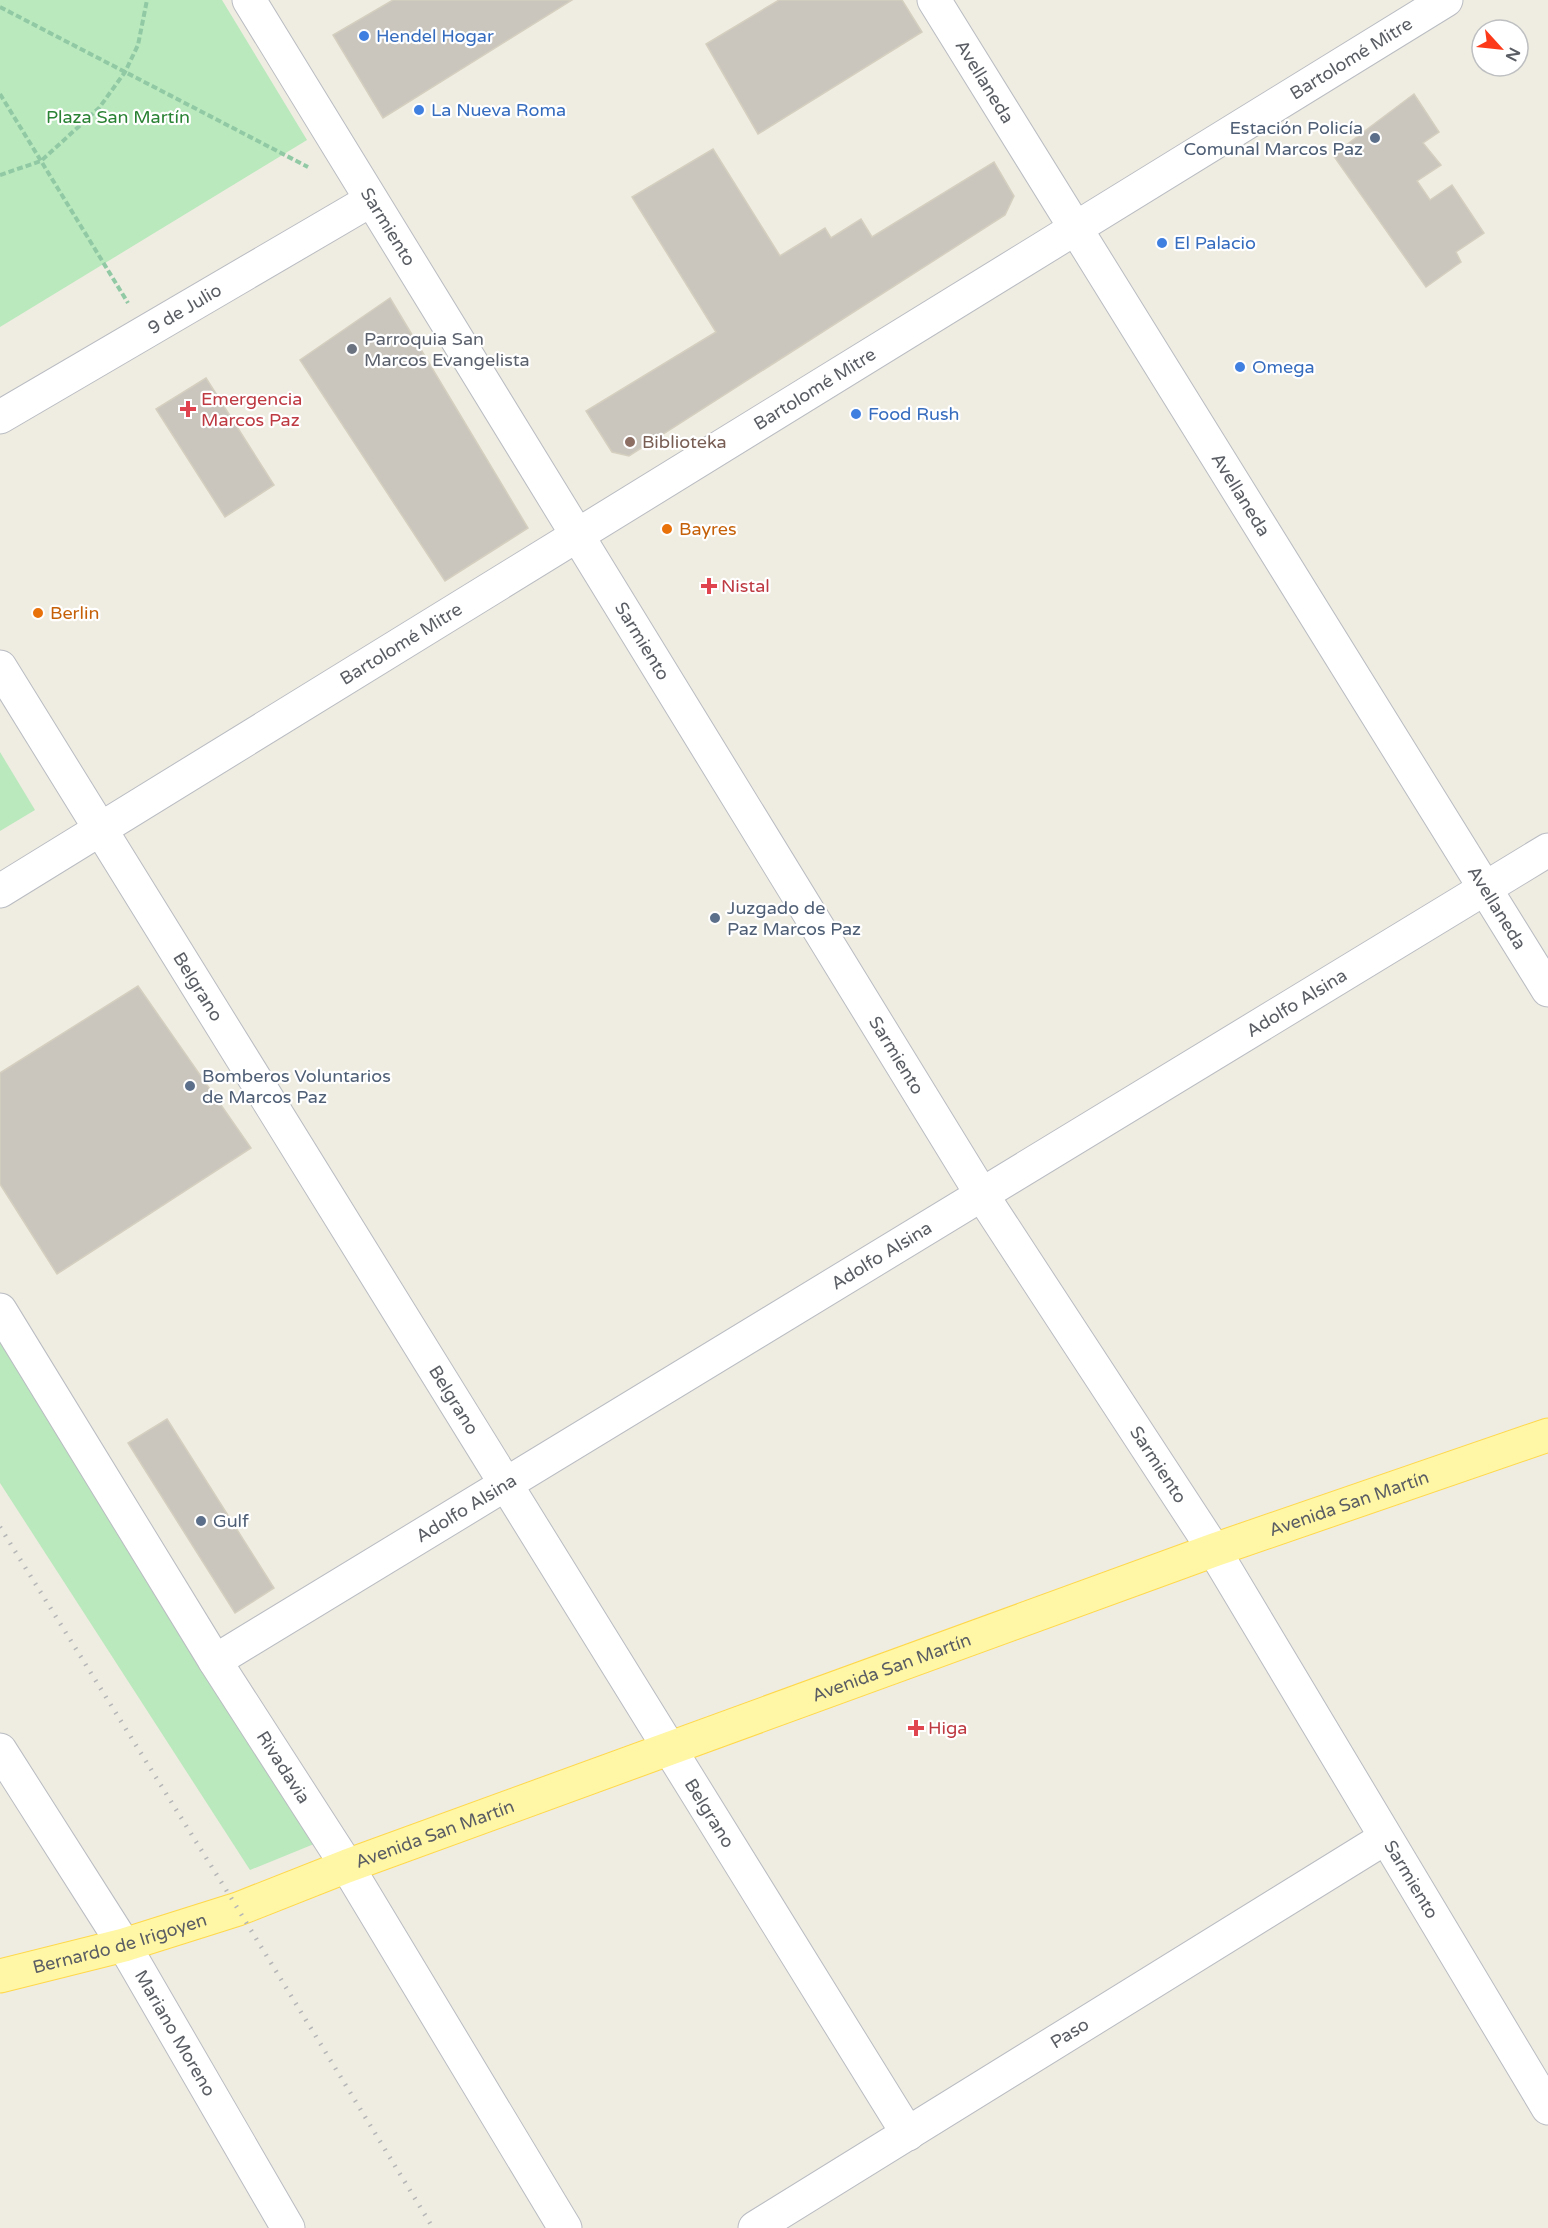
<svg xmlns="http://www.w3.org/2000/svg" width="1548" height="2228" viewBox="0 0 1548 2228" font-family="'Varela Round',sans-serif">
<rect width="100%" height="100%" fill="#efece1"/>
<g fill="#bae9bd">
<polygon points="0,0 222,0 307,140 0,327"/>
<polygon points="0,752 35,810 0,831"/>
<polygon points="0,1331 314,1844 250,1870 0,1483"/>
</g>
<g fill="#cac6be" stroke="#d4cfbf" stroke-width="1.5">
<polygon points="393,0 572,0 383,118 333,35"/>
<polygon points="779,0 902,0 922,32 758,134 706,44"/>
<polygon points="1414,94 1439,132 1423,143 1441,165 1417,181 1430,200 1452,185 1484,233 1456,252 1461,262 1426,287 1333,155"/>
<polygon points="713,149 780,256 825,228 831,238 861,219 872,237 994,162 1014,196 1005,215 629,456 612,452 586,411 716,332 632,197"/>
<polygon points="390,298 528,528 445,581 300,360"/>
<polygon points="206,378 274,485 225,517 156,409"/>
<polygon points="138,986 251,1148 57,1274 0,1184 0,1073"/>
<polygon points="167,1419 274,1588 235,1613 128,1443"/>
</g>
<g fill="none" stroke-linecap="round" stroke-linejoin="round">
<defs>
<g id="minor">
<path id="s1" d="M249,0L982,1195L1214,1550L1548,2108"/>
<path id="s2" d="M934,0L1548,990"/>
<path id="s3" d="M0,417L371,200"/>
<path id="s4" d="M0,667L908,2134"/>
<path id="s5" d="M0,891L1446,0"/>
<path id="s6" d="M0,1310L215,1661L347,1866L565,2228"/>
<path id="s7" d="M215,1661L1548,850"/>
<path id="s8" d="M0,1750L124,1945L288,2228"/>
<path id="s9" d="M755,2228L1385,1838"/>
</g>
<g id="major">
<path id="s10" d="M0,1976L124,1945L238,1909L347,1866L1214,1550L1548,1435"/>
</g>
</defs>
<use href="#minor" stroke="#b9bcc2" stroke-width="35"/>
<use href="#major" stroke="#ffd84a" stroke-width="35"/>
<g stroke="#91c9a5" stroke-width="4" stroke-dasharray="6 3" stroke-linecap="butt">
<polyline points="0,7 308,167"/>
<polyline points="0,94 128,303"/>
<polyline points="0,175 41,161 99,108 125,72 138,45 147,0"/>
</g>
<use href="#minor" stroke="#fff" stroke-width="33"/>
<use href="#major" stroke="#fff6a6" stroke-width="33"/>
<polyline stroke="#b5b6b7" stroke-width="4.5" stroke-dasharray="1.5 8" stroke-linecap="butt" points="0,1527 238,1909 433,2228"/>
</g>
<g fill="#3f7fe0" stroke="#fff" stroke-width="2">
<circle cx="364" cy="36" r="6"/>
<circle cx="419" cy="110" r="6"/>
<circle cx="1162" cy="243" r="6"/>
<circle cx="1240" cy="367" r="6"/>
<circle cx="856" cy="414" r="6"/>
</g>
<g fill="#5c6f8a" stroke="#fff" stroke-width="2">
<circle cx="1375" cy="138" r="6"/>
<circle cx="715" cy="918" r="6"/>
<circle cx="190" cy="1086" r="6"/>
<circle cx="201" cy="1521" r="6"/>
</g>
<circle fill="#6b7280" stroke="#fff" stroke-width="2" cx="352" cy="349" r="6"/>
<g fill="#e0444e" stroke="#fff" stroke-width="2">
<path d="M185 400h6v6h6v6h-6v6h-6v-6h-6v-6h6z"/>
<path d="M706 577h6v6h6v6h-6v6h-6v-6h-6v-6h6z"/>
<path d="M913 1719h6v6h6v6h-6v6h-6v-6h-6v-6h6z"/>
</g>
<circle fill="#8d6e63" stroke="#fff" stroke-width="2" cx="630" cy="442" r="6"/>
<g fill="#e8710a" stroke="#fff" stroke-width="2">
<circle cx="667" cy="529" r="6"/>
<circle cx="38" cy="613" r="6"/>
</g>
<g text-anchor="middle" dominant-baseline="central" stroke-width="4.5" stroke-linejoin="round" paint-order="stroke">
<g font-size="18" fill="#366cbe" stroke="#fff" text-anchor="start">
<text x="376" y="36">Hendel Hogar</text>
<text x="431" y="110">La Nueva Roma</text>
<text x="1174" y="243">El Palacio</text>
<text x="1252" y="367">Omega</text>
<text x="868" y="414">Food Rush</text>
</g>
<g font-size="18" fill="#5a5e64" stroke="#fff">
<text stroke="none"><textPath href="#s5" startOffset="1587">Bartolomé Mitre</textPath></text>
<text stroke="none"><textPath href="#s2" startOffset="96">Avellaneda</textPath></text>
<text stroke="none"><textPath href="#s1" startOffset="266">Sarmiento</textPath></text>
<text stroke="none"><textPath href="#s3" startOffset="214">9 de Julio</textPath></text>
<text stroke="none"><textPath href="#s5" startOffset="957">Bartolomé Mitre</textPath></text>
<text stroke="none"><textPath href="#s2" startOffset="582">Avellaneda</textPath></text>
<text stroke="none"><textPath href="#s1" startOffset="752">Sarmiento</textPath></text>
<text stroke="none"><textPath href="#s5" startOffset="471">Bartolomé Mitre</textPath></text>
<text stroke="none"><textPath href="#s2" startOffset="1068">Avellaneda</textPath></text>
<text stroke="none"><textPath href="#s4" startOffset="376">Belgrano</textPath></text>
<text stroke="none"><textPath href="#s7" startOffset="1266">Adolfo Alsina</textPath></text>
<text stroke="none"><textPath href="#s1" startOffset="1238">Sarmiento</textPath></text>
<text stroke="none"><textPath href="#s7" startOffset="780">Adolfo Alsina</textPath></text>
<text stroke="none"><textPath href="#s4" startOffset="862">Belgrano</textPath></text>
<text stroke="none"><textPath href="#s1" startOffset="1724">Sarmiento</textPath></text>
<text stroke="none"><textPath href="#s10" startOffset="1430">Avenida San Martín</textPath></text>
<text stroke="none"><textPath href="#s7" startOffset="294">Adolfo Alsina</textPath></text>
<text stroke="none"><textPath href="#s10" startOffset="944">Avenida San Martín</textPath></text>
<text stroke="none"><textPath href="#s6" startOffset="538">Rivadavia</textPath></text>
<text stroke="none"><textPath href="#s4" startOffset="1348">Belgrano</textPath></text>
<text stroke="none"><textPath href="#s10" startOffset="458">Avenida San Martín</textPath></text>
<text stroke="none"><textPath href="#s1" startOffset="2210">Sarmiento</textPath></text>
<text stroke="none"><textPath href="#s10" startOffset="124">Bernardo de Irigoyen</textPath></text>
<text stroke="none"><textPath href="#s9" startOffset="370">Paso</textPath></text>
<text stroke="none"><textPath href="#s8" startOffset="333">Mariano Moreno</textPath></text>
</g>
<g font-size="18" fill="#2a8234" stroke="#fff">
<text x="118" y="117">Plaza San Martín</text>
</g>
<g font-size="18" fill="#4e5e75" stroke="#fff" text-anchor="start">
<text x="1363" y="128" text-anchor="end">Estación Policía<tspan x="1363" dy="21">Comunal Marcos Paz</tspan></text>
<text x="727" y="908">Juzgado de<tspan x="727" dy="21">Paz Marcos Paz</tspan></text>
<text x="202" y="1076">Bomberos Voluntarios<tspan x="202" dy="21">de Marcos Paz</tspan></text>
<text x="213" y="1521">Gulf</text>
</g>
<g font-size="18" fill="#5b616d" stroke="#fff" text-anchor="start">
<text x="364" y="339">Parroquia San<tspan x="364" dy="21">Marcos Evangelista</tspan></text>
</g>
<g font-size="18" fill="#be3a42" stroke="#fff" text-anchor="start">
<text x="201" y="399">Emergencia<tspan x="201" dy="21">Marcos Paz</tspan></text>
<text x="721" y="586">Nistal</text>
<text x="928" y="1728">Higa</text>
</g>
<g font-size="18" fill="#785e54" stroke="#fff" text-anchor="start">
<text x="642" y="442">Biblioteka</text>
</g>
<g font-size="18" fill="#c56008" stroke="#fff" text-anchor="start">
<text x="679" y="529">Bayres</text>
<text x="50" y="613">Berlin</text>
</g>
</g>
<g transform="translate(1500 48) rotate(117)"><circle r="28" fill="#ffffff" stroke="#bdbfc1" stroke-width="1.5"/>
<path d="M0-4.5L10 22L0 15L-10 22Z" fill="#fc3a1a"/>
<text y="-9" font-size="16" font-weight="bold" text-anchor="middle" fill="#5a5e64">N</text>
</g>
</svg>
